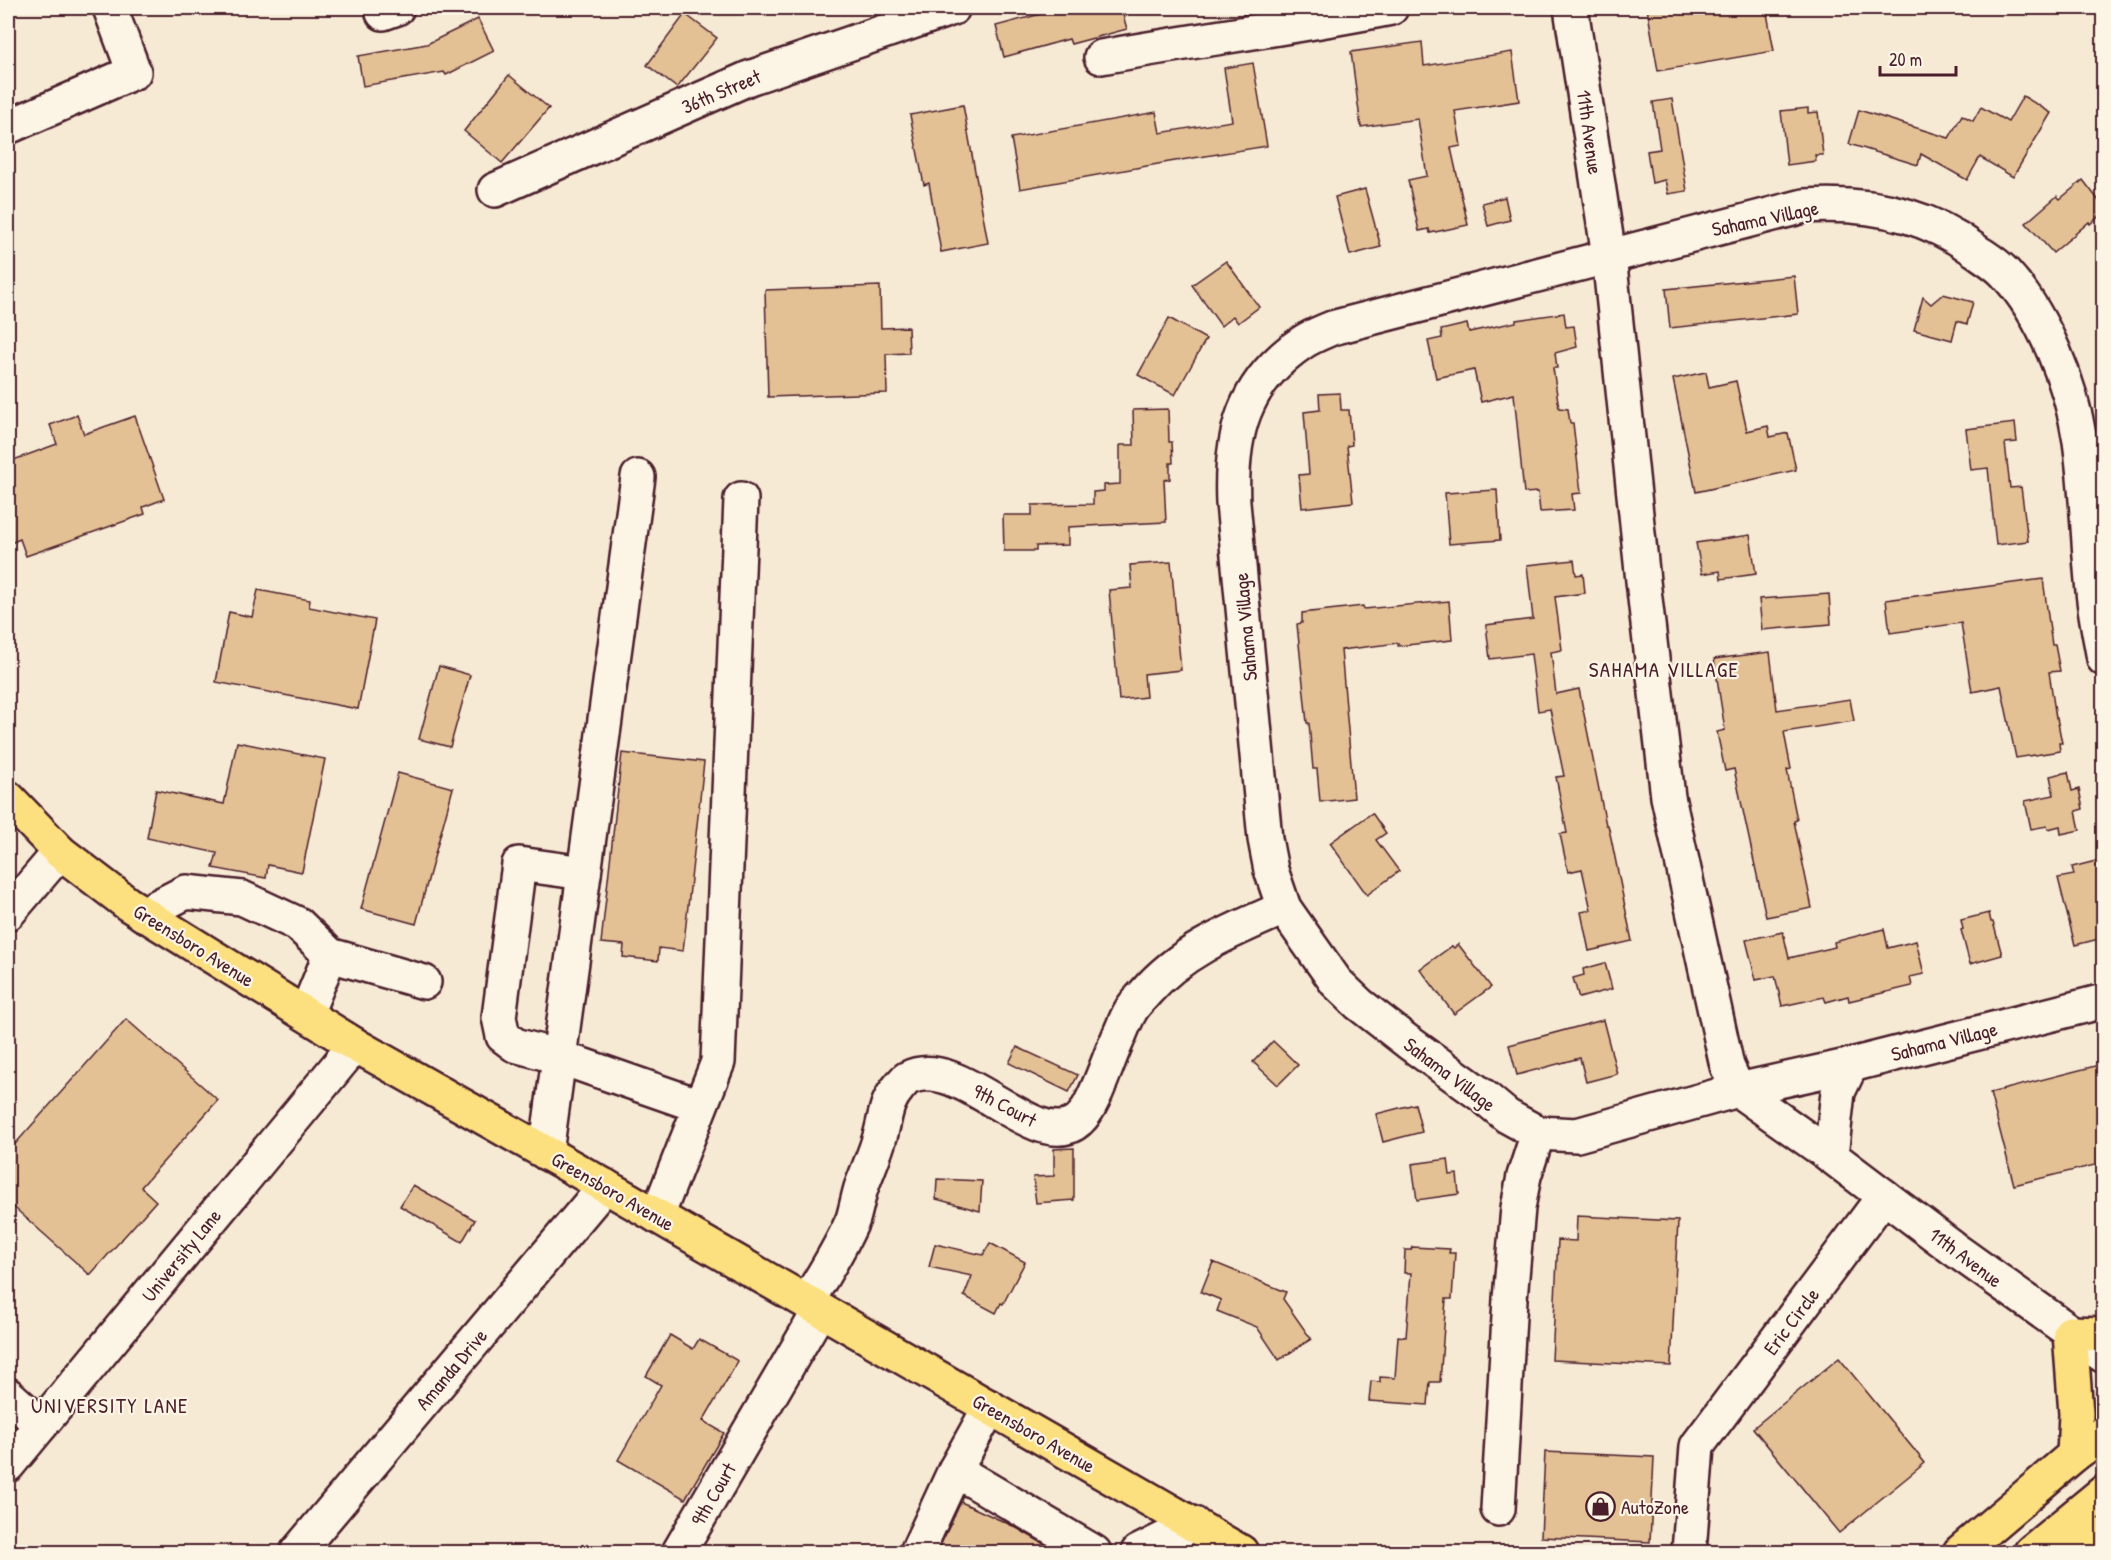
<svg xmlns="http://www.w3.org/2000/svg" width="2111" height="1560" viewBox="0 0 2111 1560" font-family="'Patrick Hand',sans-serif">
<rect width="100%" height="100%" fill="#f7ead5"/>
<filter id="ink" filterUnits="userSpaceOnUse"><feTurbulence type="fractalNoise" baseFrequency=".0167" numOctaves="2"/><feDisplacementMap in="SourceGraphic" scale="12" xChannelSelector="R" yChannelSelector="G"/><feConvolveMatrix kernelMatrix="1 2 1 2 8 2 1 2 1" color-interpolation-filters="sRGB"/></filter>
<g filter="url(#ink)">
<g fill="#e4c095" stroke="#4a1f2b" stroke-width="1.5">
<polygon points="1063,8 1121,8 1127,29 1071,44 1069,39 1004,57 996,26"/>
<polygon points="1647,8 1766,8 1774,51 1658,71"/>
<polygon points="685,14 717,38 677,88 647,65"/>
<polygon points="478,19 494,51 446,75 444,72 363,86 358,56 427,44"/>
<polygon points="1422,42 1424,66 1512,52 1519,101 1455,111 1461,146 1451,148 1468,225 1430,233 1429,229 1419,231 1408,180 1427,176 1418,119 1361,127 1351,52"/>
<polygon points="1253,63 1267,146 1169,162 1020,189 1011,138 1156,112 1160,133 1232,121 1224,68"/>
<polygon points="509,75 549,108 502,163 464,131"/>
<polygon points="2023,96 2051,113 2013,177 1980,157 1967,180 1921,154 1918,165 1849,144 1859,110 1949,138 1962,115 1973,121 1981,107 2008,122"/>
<polygon points="1672,99 1687,191 1668,194 1665,180 1652,183 1647,151 1660,149 1653,102"/>
<polygon points="963,105 988,243 941,252 929,183 924,185 910,115"/>
<polygon points="1808,108 1808,113 1818,112 1823,155 1815,155 1816,161 1787,165 1781,111"/>
<polygon points="2083,180 2103,206 2103,213 2090,224 2089,222 2053,253 2026,223 2057,196 2060,199"/>
<polygon points="1365,189 1381,247 1350,255 1335,197"/>
<polygon points="1505,197 1510,220 1488,226 1482,203"/>
<polygon points="1226,261 1259,307 1238,323 1233,316 1221,326 1192,285"/>
<polygon points="1794,276 1798,314 1670,328 1666,289"/>
<polygon points="880,286 881,328 908,327 909,353 886,354 887,393 768,397 765,290"/>
<polygon points="1943,294 1973,302 1967,324 1957,321 1952,340 1914,330 1923,297 1931,304"/>
<polygon points="1564,313 1566,327 1574,326 1577,347 1555,353 1557,368 1553,368 1559,408 1568,409 1570,423 1573,423 1581,493 1572,494 1574,510 1540,512 1538,492 1524,493 1514,394 1481,402 1474,370 1436,378 1428,341 1442,338 1441,330 1467,324 1469,332 1516,322 1516,320"/>
<polygon points="1169,318 1206,339 1175,395 1138,375"/>
<polygon points="1706,372 1709,387 1736,381 1747,431 1768,426 1770,437 1788,433 1796,470 1696,492 1673,379"/>
<polygon points="1340,393 1341,410 1349,410 1352,445 1347,446 1353,502 1302,508 1299,475 1309,474 1304,412 1320,410 1319,394"/>
<polygon points="1168,409 1169,442 1172,442 1173,463 1170,463 1170,479 1164,480 1166,522 1068,527 1068,545 1036,546 1036,551 1004,551 1003,515 1032,515 1032,505 1093,504 1093,492 1104,491 1104,485 1120,484 1120,445 1134,445 1133,410"/>
<polygon points="77,415 84,434 135,416 164,499 143,507 145,514 26,556 20,539 8,544 8,462 57,444 50,425"/>
<polygon points="2015,423 2017,442 2005,443 2010,488 2021,487 2028,541 1996,545 1988,468 1971,470 1966,429"/>
<polygon points="1497,490 1500,540 1449,544 1445,493"/>
<polygon points="1750,535 1756,574 1721,579 1720,571 1702,574 1696,543"/>
<polygon points="1574,560 1576,575 1583,574 1585,593 1555,597 1562,650 1551,652 1556,694 1579,689 1606,825 1608,825 1611,838 1632,941 1589,951 1581,912 1591,910 1582,869 1568,872 1560,834 1567,833 1556,777 1564,776 1550,709 1538,711 1531,654 1490,659 1486,625 1533,619 1527,565"/>
<polygon points="1171,562 1181,670 1144,674 1146,697 1119,700 1109,590 1132,588 1130,565"/>
<polygon points="2043,579 2052,645 2055,645 2060,671 2049,672 2056,718 2057,718 2062,743 2059,743 2060,751 2016,758 2001,686 1972,692 1961,623 1890,633 1886,600"/>
<polygon points="258,590 310,600 309,607 375,620 358,709 216,682 229,612 252,617"/>
<polygon points="1829,594 1831,624 1762,630 1759,599"/>
<polygon points="1449,601 1452,640 1398,646 1398,643 1341,650 1354,798 1320,802 1317,769 1313,769 1309,723 1307,723 1297,624 1302,623 1302,613 1363,606 1364,609"/>
<polygon points="1770,652 1777,710 1850,699 1854,721 1784,732 1791,769 1787,770 1797,820 1794,821 1812,908 1766,917 1734,769 1725,771 1717,732 1725,730 1714,659"/>
<polygon points="439,666 470,675 450,747 419,739"/>
<polygon points="237,742 325,759 302,872 268,865 266,878 213,868 217,853 147,838 156,790 224,804"/>
<polygon points="622,753 704,762 683,951 659,948 658,961 623,957 624,945 601,943"/>
<polygon points="2068,772 2072,791 2079,789 2083,809 2076,811 2080,830 2061,834 2060,826 2048,829 2047,826 2031,829 2025,801 2054,795 2050,776"/>
<polygon points="398,773 453,788 416,924 361,909"/>
<polygon points="1372,813 1386,833 1376,840 1399,871 1367,895 1330,843"/>
<polygon points="2096,861 2103,894 2103,938 2075,945 2058,878 2074,875 2072,867"/>
<polygon points="1989,913 1991,922 1993,922 2002,955 1970,964 1961,930 1963,929 1961,920"/>
<polygon points="1884,929 1888,948 1916,941 1924,974 1910,977 1912,986 1849,1001 1848,996 1826,1002 1824,997 1782,1006 1775,976 1756,980 1746,940 1783,932 1789,958 1835,947 1834,942"/>
<polygon points="1458,944 1491,987 1454,1014 1420,969 1452,946 1454,948"/>
<polygon points="1605,963 1612,989 1579,998 1573,978 1584,975 1583,969"/>
<polygon points="126,1019 218,1100 141,1187 156,1201 90,1275 8,1202 8,1152"/>
<polygon points="1603,1020 1617,1074 1586,1082 1580,1058 1517,1075 1509,1045"/>
<polygon points="1273,1041 1298,1065 1278,1085 1253,1062"/>
<polygon points="1017,1047 1078,1075 1069,1092 1009,1063"/>
<polygon points="2103,1064 2103,1163 2014,1185 1990,1093"/>
<polygon points="1415,1104 1422,1132 1383,1142 1376,1114"/>
<polygon points="1074,1148 1074,1200 1036,1203 1033,1177 1054,1176 1054,1149"/>
<polygon points="1448,1159 1450,1175 1457,1174 1459,1194 1417,1200 1412,1164"/>
<polygon points="937,1179 982,1181 980,1211 936,1199"/>
<polygon points="413,1185 475,1220 462,1242 400,1206"/>
<polygon points="1577,1216 1678,1221 1671,1366 1552,1360 1558,1240 1576,1241"/>
<polygon points="990,1243 1025,1262 1003,1304 1001,1303 996,1313 964,1296 972,1276 929,1267 935,1244 983,1255"/>
<polygon points="1412,1247 1450,1249 1449,1253 1455,1253 1452,1299 1446,1299 1440,1382 1430,1382 1428,1405 1369,1401 1371,1381 1380,1382 1380,1377 1395,1378 1398,1336 1406,1337 1411,1273 1404,1273 1405,1250 1411,1250"/>
<polygon points="1213,1262 1286,1292 1283,1299 1311,1339 1279,1360 1257,1327 1217,1311 1221,1300 1201,1292"/>
<polygon points="670,1335 693,1349 699,1339 738,1361 703,1421 724,1433 685,1499 618,1460 661,1385 646,1376"/>
<polygon points="1839,1358 1925,1463 1839,1533 1753,1428"/>
<polygon points="1545,1452 1654,1457 1650,1542 1541,1537"/>
<polygon points="961,1502 1013,1526 1058,1552 937,1552"/>
</g>
<g fill="none" stroke-linecap="round" stroke-linejoin="round">
<defs>
<g id="minor">
<polyline points="1571,8 1609,256 1643,581 1668,797 1727,1066 1738,1090 1831,1156 1954,1249 2104,1356"/>
<polyline points="383,13 397,8"/>
<path d="M1101,57C1197,40 1295,27 1391,8"/>
<polyline points="8,127 134,72 110,8"/>
<polyline points="495,190 749,78 953,8"/>
<path d="M2104,659C2100,636 2095,614 2093,591C2088,542 2087,491 2080,441C2071,384 2044,315 2005,273C1996,263 1983,256 1972,248C1923,212 1864,202 1804,206L1332,328C1323,332 1312,336 1303,342C1243,382 1230,435 1233,503L1265,839L1271,870L1284,908L1336,982L1359,1004L1408,1042L1483,1096L1507,1116L1538,1133L1577,1135L1738,1090L1851,1065L2104,1001"/>
<polyline points="584,873 519,864 499,1017 503,1036 515,1045 559,1057 700,1106"/>
<polyline points="8,913 60,852"/>
<polyline points="143,914 186,892 242,898 298,924 330,955 424,982"/>
<polyline points="306,1014 330,955"/>
<polyline points="546,1153 638,477"/>
<polyline points="1831,1156 1838,1092 1851,1065"/>
<polyline points="657,1216 718,1062 741,499"/>
<path d="M807,1302C823,1275 841,1248 853,1219C856,1209 858,1198 861,1188C868,1169 876,1152 881,1133C886,1114 886,1102 899,1087C902,1084 905,1079 908,1078C961,1051 1038,1158 1079,1120C1094,1107 1107,1062 1116,1043C1121,1032 1125,1020 1131,1010C1135,1003 1141,998 1146,992C1182,950 1234,930 1284,908"/>
<polyline points="8,1395 41,1425"/>
<polyline points="990,1407 955,1470 1094,1552"/>
<polyline points="8,1465 355,1045"/>
<polyline points="1498,1509 1510,1299 1518,1208 1524,1176 1538,1133"/>
<polyline points="297,1552 605,1186"/>
<polyline points="679,1552 820,1310"/>
<polyline points="917,1552 955,1470"/>
<polyline points="1138,1552 1194,1524"/>
<polyline points="1689,1552 1697,1446 1884,1196"/>
</g>
<g id="major">
<polyline points="8,798 60,852 128,904 355,1045 605,1186 1241,1552"/>
<polyline points="2074,1455 2076,1414 2070,1333 2104,1334"/>
<polyline points="1960,1552 2074,1455 2104,1433"/>
<polyline points="2031,1552 2104,1492"/>
</g>
<polyline id="highway" points="2038,1547 2104,1535"/>
</defs>
<use href="#minor" stroke="#4a1f2b" stroke-width="38"/>
<use href="#major" stroke="#4a1f2b" stroke-width="38"/>
<use href="#highway" stroke="#4a1f2b" stroke-width="38"/>
<use href="#minor" stroke="#fcf5e5" stroke-width="33"/>
<use href="#major" stroke="#fce080" stroke-width="33"/>
<use href="#highway" stroke="#fce080" stroke-width="33"/>
</g>
</g>
<defs>
<symbol id="shop-ring" viewBox="-11 -11 22 22"><circle r="9.5" fill="#fcf5e5" stroke="#4a1f2b" stroke-width="1.5"/><path d="M-5-2.5h2.3a2.7 3.5 0 0 1 5.4 0H5L5.5 6h-11ZM-1.5-2.5h3a1.5 2.3 0 0 0-3 0Z" fill="#4a1f2b"/></symbol>
</defs>
<g fill-rule="evenodd">
<use href="#shop-ring" x="1584" y="1490" width="33" height="33"/>
</g>
<g text-anchor="middle" dominant-baseline="central" stroke-width="4.5" stroke-linejoin="round" paint-order="stroke">
<g font-size="20" fill="#4a1f2b" stroke="#fcf5e5">
<text transform="translate(721 91) rotate(-23)">36th Street</text>
<text transform="translate(1590 132) rotate(82)">11th Avenue</text>
<text transform="translate(1765 218) rotate(-12)">Sahama Village</text>
<text transform="translate(1245 627) rotate(-95)">Sahama Village</text>
<text transform="translate(194 945) rotate(32)">Greensboro Avenue</text>
<text transform="translate(1944 1041) rotate(-14)">Sahama Village</text>
<text transform="translate(1450 1074) rotate(37)">Sahama Village</text>
<text transform="translate(1005 1105) rotate(28)">9th Court</text>
<text transform="translate(613 1191) rotate(30)">Greensboro Avenue</text>
<text transform="translate(181 1255) rotate(-51)">University Lane</text>
<text transform="translate(1966 1257) rotate(37)">11th Avenue</text>
<text transform="translate(1791 1321) rotate(-53)">Eric Circle</text>
<text transform="translate(451 1369) rotate(-50)">Amanda Drive</text>
<text transform="translate(1034 1433) rotate(30)">Greensboro Avenue</text>
<text transform="translate(713 1494) rotate(-60)">9th Court</text>
</g>
<g font-size="20" fill="#4a1f2b" stroke="#fcf5e5" text-anchor="start">
<text x="1621" y="1506">AutoZone</text>
</g>
<g font-size="21" letter-spacing="1.5" fill="#4a1f2b" stroke="#fcf5e5">
<text x="1664" y="669">SAHAMA VILLAGE</text>
<text x="110" y="1405">UNIVERSITY LANE</text>
</g>
</g>
<rect width="2111" height="1560" fill="none" stroke="#fcf5e5" stroke-width="30"/>
<rect x="15" y="15" width="2081" height="1530" fill="none" stroke="#4a1f2b" stroke-width="2" filter="url(#ink)"/>
<path d="M1880 66v9h76v-9" fill="none" stroke="#4a1f2b" stroke-width="3"/>
<text x="1889" y="66" font-size="18" fill="#4a1f2b" stroke="#fcf5e5" stroke-width="4.5" paint-order="stroke">20 m</text>
</svg>
